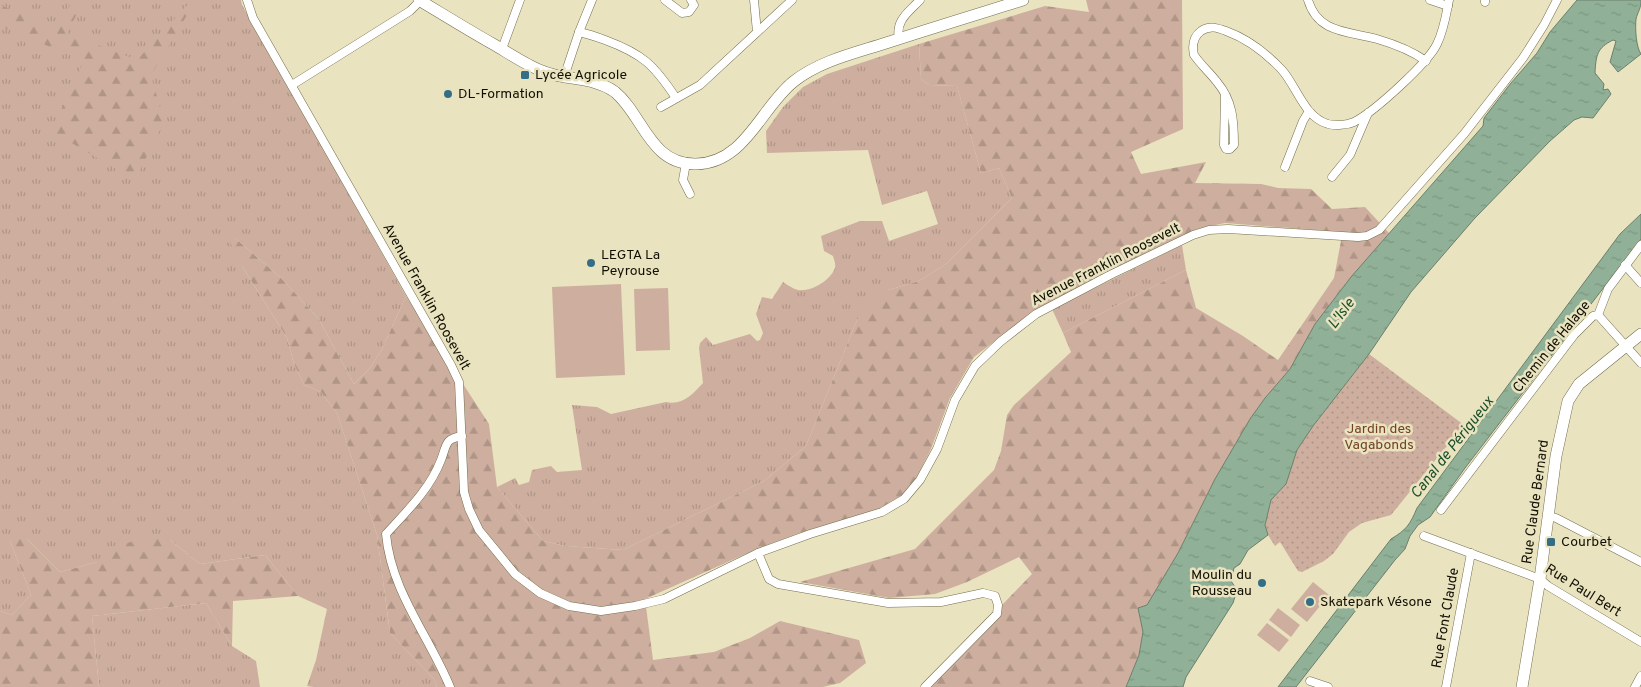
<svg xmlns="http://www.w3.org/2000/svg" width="1641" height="687" viewBox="0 0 1641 687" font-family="Overpass,sans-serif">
<defs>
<pattern id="grass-tufts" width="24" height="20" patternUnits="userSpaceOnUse" patternTransform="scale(1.25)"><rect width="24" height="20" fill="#ceaf9f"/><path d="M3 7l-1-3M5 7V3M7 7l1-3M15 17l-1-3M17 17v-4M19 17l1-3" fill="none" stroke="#b09587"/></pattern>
<pattern id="forest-firs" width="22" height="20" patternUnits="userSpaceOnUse" patternTransform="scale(1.25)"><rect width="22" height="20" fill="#ceaf9f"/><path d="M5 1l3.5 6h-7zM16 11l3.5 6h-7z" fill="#b09587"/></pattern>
<pattern id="park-dots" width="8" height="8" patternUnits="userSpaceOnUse" patternTransform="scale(1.25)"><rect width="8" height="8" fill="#ceaf9f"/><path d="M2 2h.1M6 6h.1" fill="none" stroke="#b09587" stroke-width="1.8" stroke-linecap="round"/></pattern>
<pattern id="water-ripples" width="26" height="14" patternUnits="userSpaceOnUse" patternTransform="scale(1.25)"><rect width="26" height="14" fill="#90b197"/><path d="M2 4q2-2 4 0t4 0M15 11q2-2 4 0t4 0" fill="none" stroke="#7b9780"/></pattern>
</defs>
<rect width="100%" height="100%" fill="#e9e3bf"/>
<g fill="url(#grass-tufts)">
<polygon points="0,0 241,0 242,5 406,296 382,349 370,368 354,384 318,318 282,279 235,238 242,266 287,338 294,364 304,385 321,392 337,413 377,535 390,633 434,679 437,687 314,687 307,686 316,660 327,609 298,596 265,555 200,564 170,540 97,562 60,572 27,539 10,541 31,595 12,615 0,611"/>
<path d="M919,44L921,79L929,85L957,86L981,173L999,168L1012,198L946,264L919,281L888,290L857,320L806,446L764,481L623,550L565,546L543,541L497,487L515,478L519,485L529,482L532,470L551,466L557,472L582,470L572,405L597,407L611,414L666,402C682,406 693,394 703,383L699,348L700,343L706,337L713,345L750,334L757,341L760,340L763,333L756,314L762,297L772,299L783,282C788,285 793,289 798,290C811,292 830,281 835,268C836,264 834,260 833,256L824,251L821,236L860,221H882L889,241L938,224L927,191L882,205L868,150L767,153L766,131L783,107L803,87L827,74Z"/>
<polygon points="1182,245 1186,270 1063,333 1052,309"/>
<polygon points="206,603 232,646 256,661 260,687 99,687 92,616"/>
</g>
<g fill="url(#forest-firs)">
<polygon points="73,0 84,0 67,33 137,60 192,0 196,0 151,75 164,122 135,180 51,131 84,61 0,26 0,5 57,29"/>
<polygon points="1086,0 1182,0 1183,129 1131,152 1141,174 1206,162 1195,183 1261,184 1278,188 1311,189 1332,209 1365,207 1389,233 1365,262 1351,277 1315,324 1290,369 1265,398 1250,419 1215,479 1178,553 1147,605 1138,608 1143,632 1139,655 1126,687 931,687 1003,604 1032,574 1019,557 967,582 935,594 889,598 800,582 915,549 994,470 1001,451 1007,415 1014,405 1071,352 1063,333 1186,270 1196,308 1243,336 1278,360 1334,278 1341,241 1341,232 1225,223 1197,229 1037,309 974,357 950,398 931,449 917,477 901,496 879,509 799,533 759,548 645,599 653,660 714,652 750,638 780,621 859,640 866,663 840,683 823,687 437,687 434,679 390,633 377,535 337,413 321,392 304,385 294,364 287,338 242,266 230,242 235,238 282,279 318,318 354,384 370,368 382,349 406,296 489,424 497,487 543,541 565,546 623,550 764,481 806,446 857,320 876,297 888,290 919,281 946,264 1012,198 999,168 981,173 957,86 929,85 921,79 919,44 1045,6 1089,12"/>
<polygon points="17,536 27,539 60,572 97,562 107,548 154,536 170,540 200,564 265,555 298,596 233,601 232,646 206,603 92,616 99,687 0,687 0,611 12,615 31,595 10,541"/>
</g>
<polygon fill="url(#park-dots)" points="1369,354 1464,425 1391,515 1362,523 1349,532 1333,554 1324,561 1302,572 1298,571 1280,542 1275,546 1268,535 1265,525 1271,500 1286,484 1297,450 1313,426"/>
<g fill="#ceaf9f">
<polygon points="621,284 625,375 556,378 552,287"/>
<polygon points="668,288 670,350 636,351 634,289"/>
<polygon points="1313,582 1329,595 1307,622 1291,609"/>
<polygon points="1278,608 1300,625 1291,637 1269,620"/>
<polygon points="1267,623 1289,640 1279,652 1257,635"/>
</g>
<g fill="url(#water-ripples)" stroke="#6a806b">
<path d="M1577,0H1641C1641,9 1638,11 1636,19C1635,28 1636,47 1641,54L1618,72L1610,62L1616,41L1613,40C1597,48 1596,55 1595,73L1604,84L1603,90L1608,89L1611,94L1593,118L1582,117L1574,120L1550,141L1475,218L1411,292L1369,354L1313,426L1297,450L1286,484L1271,500L1265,525L1268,535L1248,550L1240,564L1234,568L1231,581L1237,590L1233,603L1186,677L1183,687H1126L1139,655L1143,632L1138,608L1147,605L1178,553L1215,479L1250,419L1265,398L1290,369L1315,324L1351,277L1483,126L1484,118L1511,83L1537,53L1550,32Z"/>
<path d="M1641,214V239L1465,468L1430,517L1418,525L1410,536L1405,549L1395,560L1296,687H1278L1391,539C1406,530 1410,525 1417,508L1620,234Z"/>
</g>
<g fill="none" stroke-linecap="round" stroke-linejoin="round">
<defs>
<g id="minor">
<polyline points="247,0 253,18 451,365 459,382 464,492 469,509 479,530 515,574 540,593 569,606 601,611 635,606 664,599 758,553 810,534 882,512 904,499 920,480 937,449 955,400 975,366 1000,342 1036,314 1110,275 1193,235 1209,230 1228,229 1358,237 1367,236 1379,230 1464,134 1523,58 1544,25 1557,0"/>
<polyline points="665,0 682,13 689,12 694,5 691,0"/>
<polyline points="754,0 757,32"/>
<path d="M1308,0C1318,34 1349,31 1377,39C1394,44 1412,51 1426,61"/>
<polyline points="1430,0 1448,6"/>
<polyline points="1485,2 1485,0"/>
<path d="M579,32C588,34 597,37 605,40C643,54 654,65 676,98"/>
<path d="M899,39C895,20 909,12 920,0"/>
<polyline points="502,49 520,0"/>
<polyline points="564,77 579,32 592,0"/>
<polyline points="292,85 410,11 420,1"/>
<path d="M1225,94L1224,145L1226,149H1230L1234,145C1234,121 1233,101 1217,82C1210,73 1201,65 1194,55C1192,46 1193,37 1201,31C1210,25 1218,28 1226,31C1248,39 1267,54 1282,70C1297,87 1304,117 1328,124C1336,126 1347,125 1354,122C1374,112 1428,63 1437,44C1444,30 1446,15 1449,0"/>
<polyline points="661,107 700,85 792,0"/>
<polyline points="686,163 683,180 690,194"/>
<polyline points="1285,167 1303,121 1309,111"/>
<polyline points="1332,177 1350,155 1368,113"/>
<polyline points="1625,265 1641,283"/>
<polyline points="1598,315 1641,363"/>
<polyline points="1441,510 1574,335 1593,316 1598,315 1608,289 1641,245"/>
<polyline points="1549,516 1556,518 1641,562"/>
<polyline points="1424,536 1540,579 1548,586 1641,642"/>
<polyline points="758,553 769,579 778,584 888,603 941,602 983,593 995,596 998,605 997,614 925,687"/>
<polyline points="1310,681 1328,687"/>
<path d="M450,687C429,636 391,591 386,534C407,511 430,489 441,460C447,445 444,439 462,436"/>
<polyline points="1446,687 1471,553"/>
<polyline points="1635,687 1641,676"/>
</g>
<g id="secondary">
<path d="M419,0C444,15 468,30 493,44C505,51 517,59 529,65C540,71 552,75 565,77C582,80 600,81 615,92C643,115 650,165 696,164C745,163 760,109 793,82C819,61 855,53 886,43C932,28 978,14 1023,0"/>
<polyline points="1522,687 1540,579 1556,456 1568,401 1579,384 1641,334"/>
</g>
</defs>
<use href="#minor" stroke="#736e4d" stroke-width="9"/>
<use href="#secondary" stroke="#736e4d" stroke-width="12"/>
<use href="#minor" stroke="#fff" stroke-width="8"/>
<use href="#secondary" stroke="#fff" stroke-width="11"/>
</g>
<g fill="#336e86" stroke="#e9e3bf" stroke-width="2">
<rect x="520" y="70" width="10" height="10" rx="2.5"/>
<circle cx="448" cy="94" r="5"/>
<circle cx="591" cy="263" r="5"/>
<rect x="1546" y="537" width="10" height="10" rx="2.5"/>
<circle cx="1262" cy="583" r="5"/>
<circle cx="1310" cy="602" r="5"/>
</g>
<g text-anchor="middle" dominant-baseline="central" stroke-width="5" stroke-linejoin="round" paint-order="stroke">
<g font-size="14" fill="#110f03" stroke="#e9e3bf" text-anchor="start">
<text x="535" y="75">Lycée Agricole</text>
<text x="458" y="94">DL-Formation</text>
<text x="601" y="255">LEGTA La<tspan x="601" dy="16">Peyrouse</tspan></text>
<text x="1561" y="542">Courbet</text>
<text x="1252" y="575" text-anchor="end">Moulin du<tspan x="1252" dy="16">Rousseau</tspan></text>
<text x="1320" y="602">Skatepark Vésone</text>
</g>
<g font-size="14" fill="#110f03" stroke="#e9e3bf">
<text transform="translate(1106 265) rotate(-27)">Avenue Franklin Roosevelt</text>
<text transform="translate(426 297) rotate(61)">Avenue Franklin Roosevelt</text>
<text transform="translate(1552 347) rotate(-51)">Chemin de Halage</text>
<text transform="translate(1536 502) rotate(-82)">Rue Claude Bernard</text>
<text transform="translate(1583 591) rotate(32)">Rue Paul Bert</text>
<text transform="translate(1446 618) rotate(-80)">Rue Font Claude</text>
</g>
<g font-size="14" fill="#734023" stroke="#e9e3bf">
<text x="1379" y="429">Jardin des<tspan x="1379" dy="16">Vagabonds</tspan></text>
</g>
<g font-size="15" font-style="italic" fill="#1b4f2b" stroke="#e9e3bf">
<text transform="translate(1342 314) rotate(-53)">L'Isle</text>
<text transform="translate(1453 448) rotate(-52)">Canal de Périgueux</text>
</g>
</g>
</svg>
